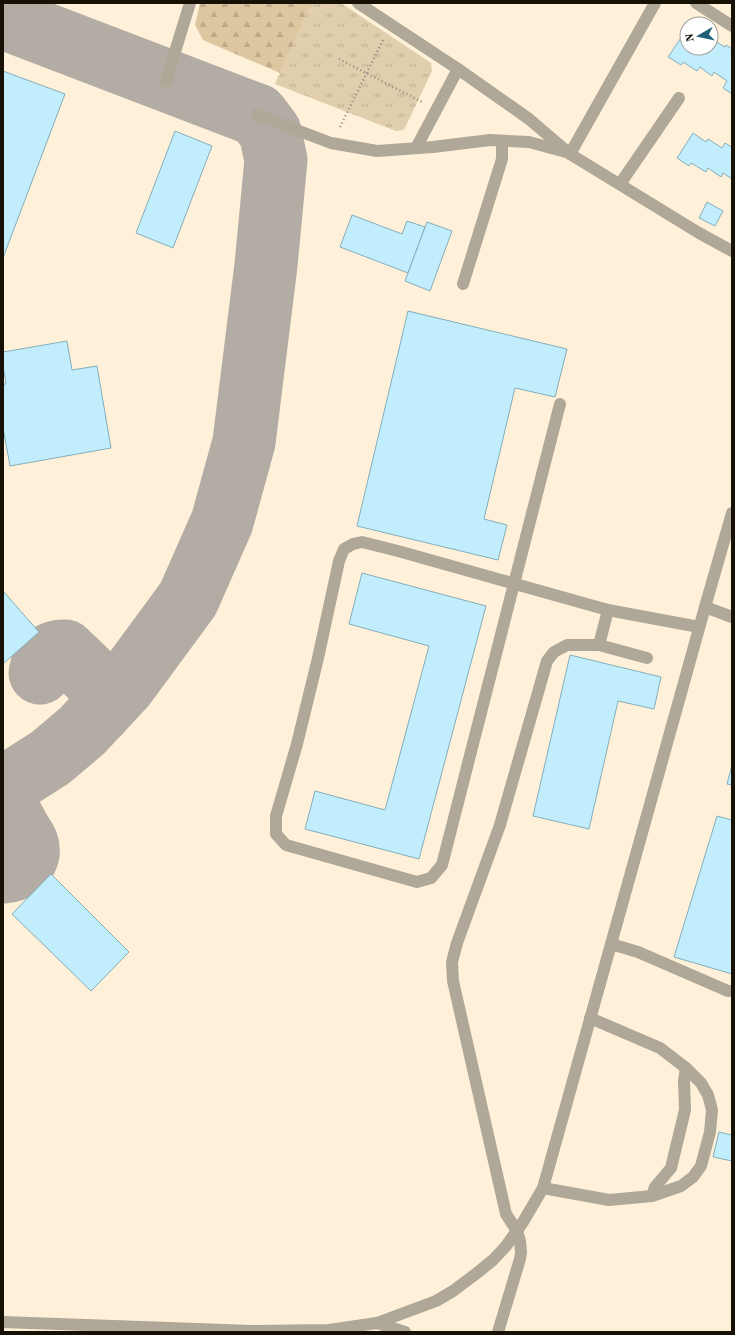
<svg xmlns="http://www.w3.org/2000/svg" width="735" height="1335" viewBox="0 0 735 1335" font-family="'Source Serif 4',serif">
<defs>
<pattern id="grass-tufts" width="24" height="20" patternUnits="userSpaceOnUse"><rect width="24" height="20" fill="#e0cead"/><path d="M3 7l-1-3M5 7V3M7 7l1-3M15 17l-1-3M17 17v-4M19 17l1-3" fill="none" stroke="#bfb093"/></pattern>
<pattern id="forest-firs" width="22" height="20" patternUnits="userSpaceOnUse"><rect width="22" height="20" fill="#dcc7a0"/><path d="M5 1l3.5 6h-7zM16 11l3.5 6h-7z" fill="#bcaa88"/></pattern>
</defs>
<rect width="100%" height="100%" fill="#fdf9f2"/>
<path fill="#fff1d9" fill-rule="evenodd" d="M3,3H732V1332H3ZM687,24H711V48H687Z"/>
<polygon fill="url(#grass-tufts)" points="312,3 341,3 431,63 432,71 404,130 396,131 275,84"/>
<polygon fill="url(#forest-firs)" points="200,3 312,3 280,73 203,40 195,25"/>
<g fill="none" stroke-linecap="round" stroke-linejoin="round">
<g stroke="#b2aca4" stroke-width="63">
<polyline points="3,18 257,115 270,132 276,160 266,265 244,442 222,522 188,599 124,686 82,731 50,758 3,788"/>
<path d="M40,673C43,658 49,651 65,651C75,661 99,681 102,694C103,700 101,706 100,712"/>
<path d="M3,802C8,808 12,817 16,824C19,830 24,837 27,843C33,860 18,871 3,872"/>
</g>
</g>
<g fill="#c2edfc" stroke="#84adbb">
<polygon points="685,32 687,34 687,48 711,48 711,43 713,40 725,47 726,45 732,49 732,94 723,88 727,81 714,72 712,76 700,67 697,71 683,62 681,65 668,57"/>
<polygon points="3,71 65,94 3,258"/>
<polygon points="175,131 212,146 173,248 136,233"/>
<polygon points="693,133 706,142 708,139 722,148 725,143 732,147 732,179 723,173 721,177 708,168 706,172 691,163 689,166 677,158"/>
<polygon points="707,202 723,211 715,226 699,218"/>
<polygon points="352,215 402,234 407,221 425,227 408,273 340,247"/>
<polygon points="427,222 452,231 430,291 405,281"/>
<polygon points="408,311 567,349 555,397 515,388 484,519 507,525 498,560 357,526"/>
<polygon points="67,341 72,370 97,366 111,448 10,466 3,428 3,384 6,384 3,366 3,352"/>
<polygon points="362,573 486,606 419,859 305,829 315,791 385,810 429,646 349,624"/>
<polygon points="3,591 39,632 3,664"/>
<polygon points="570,655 661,677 654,709 618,701 589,829 533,816"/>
<polygon points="732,765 732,785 727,784"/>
<polygon points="717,816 732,820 732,974 674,957"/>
<polygon points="51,874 129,952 91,991 12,914"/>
<polygon points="719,1132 732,1135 732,1161 713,1157"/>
</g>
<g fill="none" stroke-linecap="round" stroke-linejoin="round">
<g stroke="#8e8980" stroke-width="2.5" stroke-dasharray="1 3" stroke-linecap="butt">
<polyline points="339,59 422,102"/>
<polyline points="340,127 383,40"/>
</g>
<g stroke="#afa798" stroke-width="12">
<polyline points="358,3 458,69 529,119 570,154 699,233 732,251"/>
<polyline points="696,3 732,26"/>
<polyline points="166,81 190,3"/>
<polyline points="257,115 331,143 377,151 433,147 490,140 529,142 566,152"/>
<polyline points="416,148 458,69"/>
<polyline points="570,154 655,3"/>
<polyline points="620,184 679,98"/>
<polyline points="463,284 502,159 502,141"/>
<polyline points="560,404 442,865 431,878 417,882 286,845 276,834 276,816 297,744 318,658 339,561 344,549 353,544 362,542 398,551 608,610 699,627"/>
<polyline points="705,607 732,513"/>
<polyline points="599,645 608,610"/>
<polyline points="611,944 638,952 728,991 732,991"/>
<polyline points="543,1188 609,1200 652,1196 681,1186 693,1177 701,1166 710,1132 712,1110 708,1095 701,1083 686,1068 660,1048 590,1018"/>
<polyline points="652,1196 655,1187 671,1168 685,1110 684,1081 686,1068"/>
<polyline points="3,1322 252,1331 329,1330 377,1323 436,1301 453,1291 477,1273 493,1260 506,1246 523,1222 543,1188 705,607 732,617"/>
<polyline points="377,1323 405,1332"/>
<polyline points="498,1332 520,1259 521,1252 520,1241 517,1231 506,1214 453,981 452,962 457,943 500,825 547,661 554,652 567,645 599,645 647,658"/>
</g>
</g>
<rect width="735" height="1335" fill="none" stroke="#171005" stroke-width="8"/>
<g transform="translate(699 36) rotate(261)"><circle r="19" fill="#ffffff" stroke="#a29f9b"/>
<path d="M0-3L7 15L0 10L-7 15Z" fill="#1e6174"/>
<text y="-6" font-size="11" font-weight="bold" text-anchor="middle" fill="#171005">N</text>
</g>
</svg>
